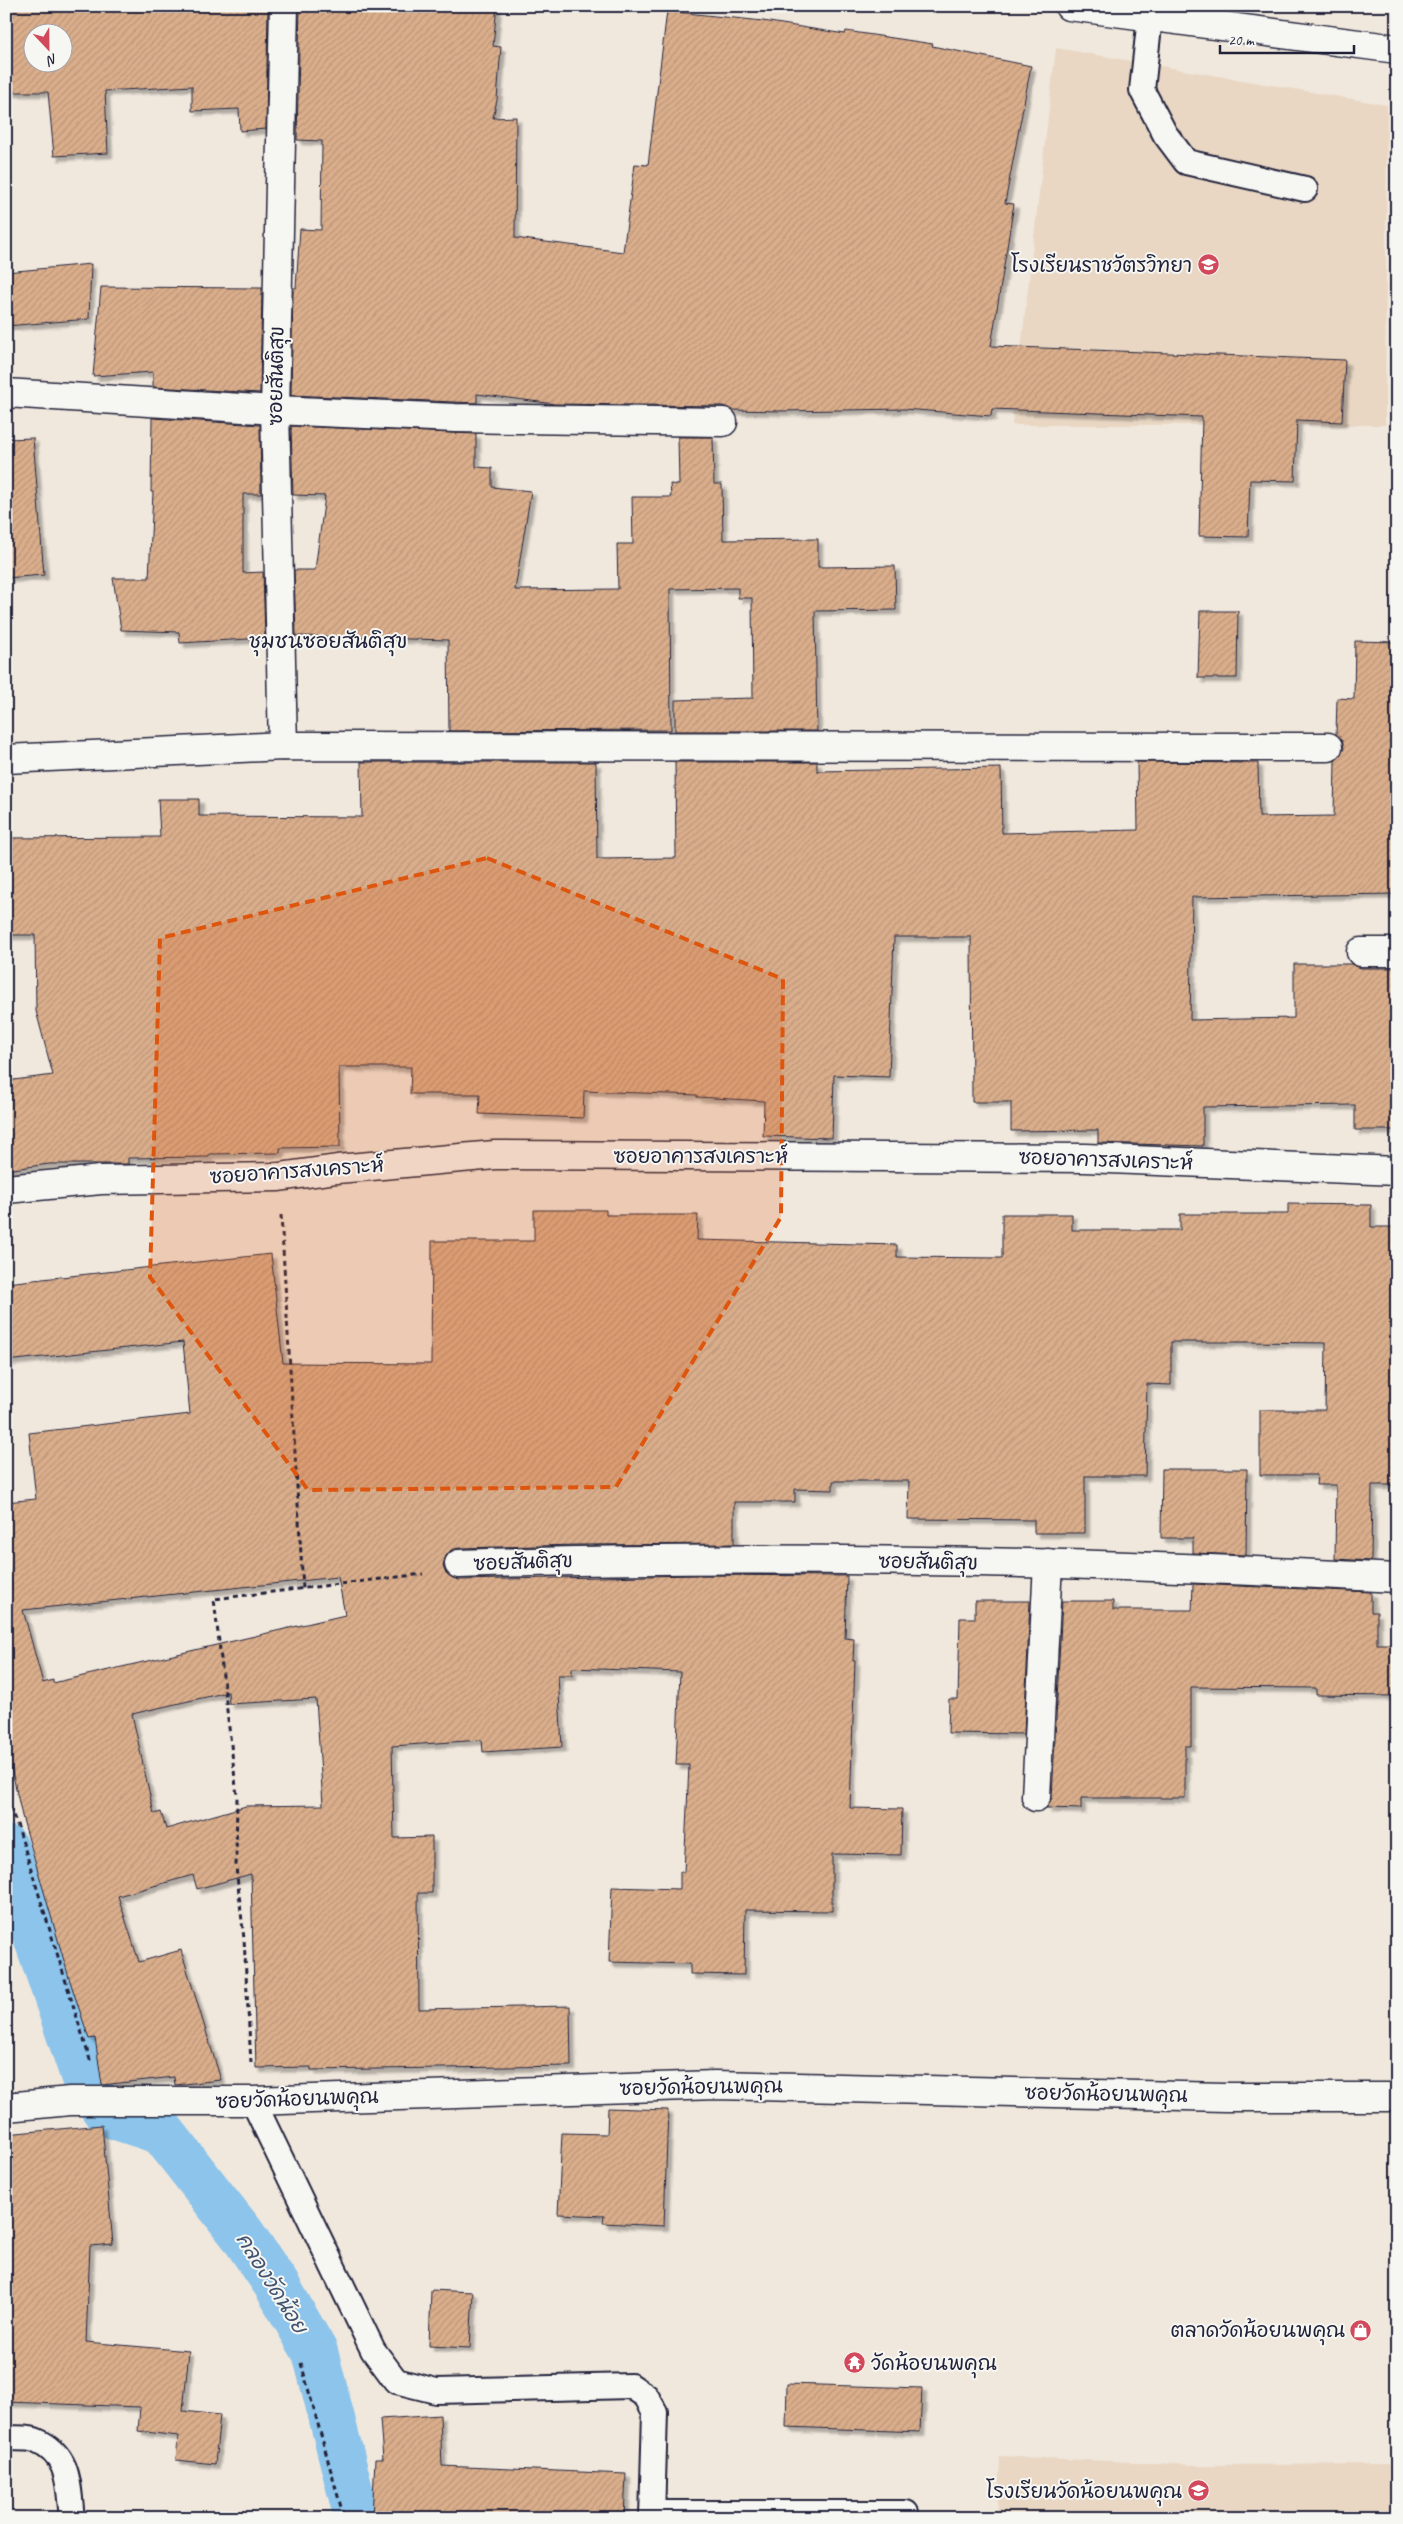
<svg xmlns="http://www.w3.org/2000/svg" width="1403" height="2524" viewBox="0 0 1403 2524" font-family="Caveat,'Playpen Sans Thai',sans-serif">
<defs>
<pattern id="building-hatch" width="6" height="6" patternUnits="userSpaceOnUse" patternTransform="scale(1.25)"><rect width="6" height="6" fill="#daae8b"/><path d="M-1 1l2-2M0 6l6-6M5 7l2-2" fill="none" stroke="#bb9579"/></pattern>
<filter id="shadow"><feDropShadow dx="4.5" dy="4.5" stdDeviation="1" flood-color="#0004"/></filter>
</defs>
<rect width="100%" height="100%" fill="#f0e8dd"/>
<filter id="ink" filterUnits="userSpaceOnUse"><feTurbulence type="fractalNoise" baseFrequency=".02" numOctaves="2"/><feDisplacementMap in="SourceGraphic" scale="10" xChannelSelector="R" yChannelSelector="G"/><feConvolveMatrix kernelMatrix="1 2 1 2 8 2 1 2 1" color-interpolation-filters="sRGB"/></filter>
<g filter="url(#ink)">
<g fill="#e9d7c4">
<polygon points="1056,48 1387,105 1385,425 1012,425"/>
<polygon points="1000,2456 1198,2465 1397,2464 1397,2518 997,2518"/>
</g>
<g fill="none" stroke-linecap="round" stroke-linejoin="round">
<g stroke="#8cc4eb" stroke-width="46">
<polyline points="6,1848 84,2078 93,2096"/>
<polyline points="102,2106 113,2116 162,2132 242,2234 276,2284 315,2352 357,2518"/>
</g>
</g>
<g fill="url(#building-hatch)" stroke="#22223b" fill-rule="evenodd" filter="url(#shadow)">
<path d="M6,6H268L266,129L240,131L239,109L192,111V86L105,91L108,153L54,156L48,92H6ZM32,32H62V62H32Z"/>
<polygon points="300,6 497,6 493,46 501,47 497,100 493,118 516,117 515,238 623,252 635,164 648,165 667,11 763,21 845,34 846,31 933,44 932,46 1031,66 1005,203 1014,204 991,346 1345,360 1342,422 1297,420 1295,481 1250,480 1248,537 1199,536 1202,417 992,409 991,416 904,409 780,411 732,410 723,406 555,404 477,394 477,403 291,395 293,288 296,288 300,229 321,230 322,141 297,140"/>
<polygon points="91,264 89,319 6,326 6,272"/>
<polygon points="101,287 262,288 260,393 153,387 153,372 93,376"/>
<polygon points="152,418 260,425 261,494 243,494 243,573 263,572 265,638 180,643 179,632 121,630 113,578 149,578 153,492 151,492"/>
<polygon points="291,426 476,434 476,467 492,468 492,487 531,491 515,590 618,589 617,544 633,544 632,497 671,497 670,484 679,485 678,437 713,437 714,484 722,484 723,540 818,539 818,567 895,566 896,610 815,611 817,731 675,731 675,700 753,698 752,598 738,598 738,588 670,589 671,730 449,731 448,640 296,636 294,570 315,570 325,496 293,495"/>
<polygon points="33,438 44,575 6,578 6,439"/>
<polygon points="1200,611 1238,611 1237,678 1198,678"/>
<polygon points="1355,641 1397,642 1397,894 1192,897 1190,1020 1294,1018 1294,964 1351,964 1361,968 1397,968 1397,1130 1355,1130 1355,1105 1203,1107 1203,1146 1098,1143 1098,1130 1011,1131 1011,1102 972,1102 971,937 894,937 889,1077 834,1075 832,1138 763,1136 764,1101 697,1097 697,1095 584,1091 583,1118 479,1114 480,1094 410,1094 411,1067 339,1067 340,1147 280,1148 280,1153 209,1154 209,1157 128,1158 128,1164 49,1164 6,1170 6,1081 53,1075 36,1011 35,935 6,935 6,838 160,837 158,799 199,799 199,816 362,817 361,762 596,762 597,859 676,858 675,762 817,762 817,771 1001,768 1002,833 1138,830 1137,762 1258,763 1259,817 1334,816 1335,761 1341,755 1344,748 1342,740 1336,734 1337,698 1354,699"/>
<path d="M1288,1204L1371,1205V1227H1397V1485H1372L1371,1561L1335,1559L1336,1485H1316L1317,1475H1260V1410H1325L1326,1343L1248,1342H1171V1385L1147,1384L1145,1476H1085V1533H1034V1520L908,1519L909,1481H833V1490L795,1489V1502H734V1544L576,1545L459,1548L451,1550L446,1556L443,1565L446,1573L451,1577L459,1580L694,1575L847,1576L845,1638L854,1639L853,1661H855L850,1808L902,1809L901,1855L832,1854V1911L745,1910L744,1975L690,1974V1964L609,1962L612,1887L680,1889V1872H684L689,1765H676L680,1672L572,1668V1675H558L562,1747L483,1752L482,1740L392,1746L394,1838L432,1837V1893H418L419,2009L570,2006L571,2066L311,2070V2067L256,2068L251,1874L197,1889L193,1875L118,1896L139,1962L181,1950L221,2080L175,2085L174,2077L102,2085L95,2038L89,2039L69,1978L22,1816L6,1744V1589H12L6,1540V1502L36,1499L29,1433L190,1414L183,1342L6,1361V1283L271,1254L283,1363L431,1364L432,1241H534V1210H606V1215H698L697,1240L897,1245V1257L1002,1258V1214H1072V1230H1180V1214H1288ZM338,1577L345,1615L53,1683V1680L43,1683L23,1610ZM228,1692L229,1704L316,1699L323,1805L246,1806L166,1829L161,1812L154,1814L132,1714Z"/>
<polygon points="1162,1469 1247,1469 1246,1555 1193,1553 1193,1538 1161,1538"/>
<polygon points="1193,1584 1371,1592 1371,1612 1377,1612 1377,1644 1395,1644 1394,1696 1316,1695 1316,1688 1191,1687 1191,1746 1185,1746 1185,1798 1081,1798 1081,1809 1046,1808 1052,1798 1062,1601 1113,1601 1113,1610 1192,1610"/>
<polygon points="975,1601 1030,1601 1024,1734 948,1733 949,1699 958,1699 960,1618 975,1618"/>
<polygon points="608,2108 668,2110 664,2226 603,2223 604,2216 558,2214 562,2133 607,2134"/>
<polygon points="102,2125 113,2244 90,2246 86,2342 189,2351 183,2411 220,2415 215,2464 176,2460 178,2436 138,2431 140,2407 6,2402 6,2134"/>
<polygon points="431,2290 473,2292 470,2348 429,2346"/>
<polygon points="787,2384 922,2388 920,2432 786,2427"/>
<polygon points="440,2415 442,2466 626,2474 624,2518 372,2518 375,2459 383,2459 380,2419"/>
</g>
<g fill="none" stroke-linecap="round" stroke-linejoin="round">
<defs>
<g id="lane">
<polyline points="1150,17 1142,90 1165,134 1186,162 1305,189"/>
<polyline points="253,2101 373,2350 396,2381 436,2391 631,2386 646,2396 655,2412 652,2518"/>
<path d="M6,2438C16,2439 29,2437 37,2441C71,2456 68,2486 72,2518"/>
<polyline points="652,2513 906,2513"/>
</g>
<g id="street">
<polyline points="6,393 275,410 455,418 723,422"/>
<polyline points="283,746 275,410 284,6"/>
<polyline points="6,759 283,746 1328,747"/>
<polyline points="1361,952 1397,952"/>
<polyline points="6,1189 101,1180 279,1177 337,1169 495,1155 1085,1158 1397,1171"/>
<path d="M459,1564C772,1554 1085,1561 1397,1578"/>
<polyline points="1036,1797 1048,1563"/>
<polyline points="6,2107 70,2101 253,2101 715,2085 1225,2097 1397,2097"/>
</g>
<polyline id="secondary" points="1069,6 1397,49"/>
</defs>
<use href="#lane" stroke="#22223b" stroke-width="28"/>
<use href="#street" stroke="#22223b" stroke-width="31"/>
<use href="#secondary" stroke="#22223b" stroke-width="31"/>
<g stroke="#22223b" stroke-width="3" stroke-dasharray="5 4" stroke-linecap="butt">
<polyline points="281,1215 303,1589"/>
<polyline points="6,1799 18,1827 91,2063"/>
<polyline points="251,2063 244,1939 236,1867 237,1796 214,1599 423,1574"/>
<polyline points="301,2363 344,2518"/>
</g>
<use href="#lane" stroke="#f6f6f2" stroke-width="24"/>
<use href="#street" stroke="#f6f6f2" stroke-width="28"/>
<use href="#secondary" stroke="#f6f6f2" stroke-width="28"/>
</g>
</g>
<path fill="#de560e" fill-opacity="0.2" stroke="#de560e" stroke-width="4" stroke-dasharray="10 6" stroke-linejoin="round" d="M487,858L783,979L781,1217L616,1487L308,1490L150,1277L160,938Z"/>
<defs>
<symbol id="school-disc" viewBox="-11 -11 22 22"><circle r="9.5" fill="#d1495b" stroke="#f6f6f2"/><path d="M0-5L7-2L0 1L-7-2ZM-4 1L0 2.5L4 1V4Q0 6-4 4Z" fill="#fff"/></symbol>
<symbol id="shop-disc" viewBox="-11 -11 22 22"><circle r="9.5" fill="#d1495b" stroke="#f6f6f2"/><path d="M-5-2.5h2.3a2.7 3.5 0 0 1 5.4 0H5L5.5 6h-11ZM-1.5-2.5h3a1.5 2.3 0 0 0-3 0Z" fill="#fff"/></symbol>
<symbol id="temple-disc" viewBox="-11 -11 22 22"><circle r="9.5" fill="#d1495b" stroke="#f6f6f2"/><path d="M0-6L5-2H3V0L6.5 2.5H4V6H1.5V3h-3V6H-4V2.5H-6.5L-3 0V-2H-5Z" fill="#fff"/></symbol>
</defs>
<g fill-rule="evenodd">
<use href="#school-disc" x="1196" y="252" width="25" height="25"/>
<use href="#shop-disc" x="1348" y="2318" width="25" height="25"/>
<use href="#temple-disc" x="842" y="2350" width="25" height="25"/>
<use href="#school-disc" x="1186" y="2478" width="25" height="25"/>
</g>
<g text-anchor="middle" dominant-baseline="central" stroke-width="4" stroke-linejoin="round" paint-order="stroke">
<g font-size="20" fill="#22223b" stroke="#f6f6f2" text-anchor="end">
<text x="1192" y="265">โรงเรียนราชวัตรวิทยา</text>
<text x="1345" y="2330">ตลาดวัดน้อยนพคุณ</text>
<text x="871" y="2363" text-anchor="start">วัดน้อยนพคุณ</text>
<text x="1182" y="2491">โรงเรียนวัดน้อยนพคุณ</text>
</g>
<g font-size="20" fill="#22223b" stroke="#f6f6f2">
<text transform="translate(276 376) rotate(-89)">ซอยสันติสุข</text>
<text x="701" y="1156">ซอยอาคารสงเคราะห์</text>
<text transform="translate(1106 1160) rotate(2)">ซอยอาคารสงเคราะห์</text>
<text transform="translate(297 1171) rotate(-4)">ซอยอาคารสงเคราะห์</text>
<text transform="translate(523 1562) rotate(-2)">ซอยสันติสุข</text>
<text transform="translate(928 1562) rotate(1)">ซอยสันติสุข</text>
<text transform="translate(701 2087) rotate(-1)">ซอยวัดน้อยนพคุณ</text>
<text transform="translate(1106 2094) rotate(1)">ซอยวัดน้อยนพคุณ</text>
<text transform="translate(297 2099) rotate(-2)">ซอยวัดน้อยนพคุณ</text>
</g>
<g font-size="21" fill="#22223b" stroke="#f6f6f2">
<text x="328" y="641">ชุมชนซอยสันติสุข</text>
</g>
<g font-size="21" font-style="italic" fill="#425370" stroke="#f6f6f2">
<text transform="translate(272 2283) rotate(58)">คลองวัดน้อย</text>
</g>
</g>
<rect width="1403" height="2524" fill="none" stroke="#f6f6f2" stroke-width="25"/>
<rect x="12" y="12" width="1378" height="2499" fill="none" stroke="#22223b" stroke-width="2" filter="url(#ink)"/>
<g transform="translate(48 48) rotate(158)"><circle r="24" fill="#f6f6f2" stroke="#a1a1a9"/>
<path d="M0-4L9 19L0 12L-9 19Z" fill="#d1495b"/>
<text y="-8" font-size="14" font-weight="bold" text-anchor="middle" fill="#22223b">N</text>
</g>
<path d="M1220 45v8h134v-8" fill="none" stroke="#22223b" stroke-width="2.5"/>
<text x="1228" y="45" font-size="15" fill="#22223b" stroke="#f6f6f2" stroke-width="4" paint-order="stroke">20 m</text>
</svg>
